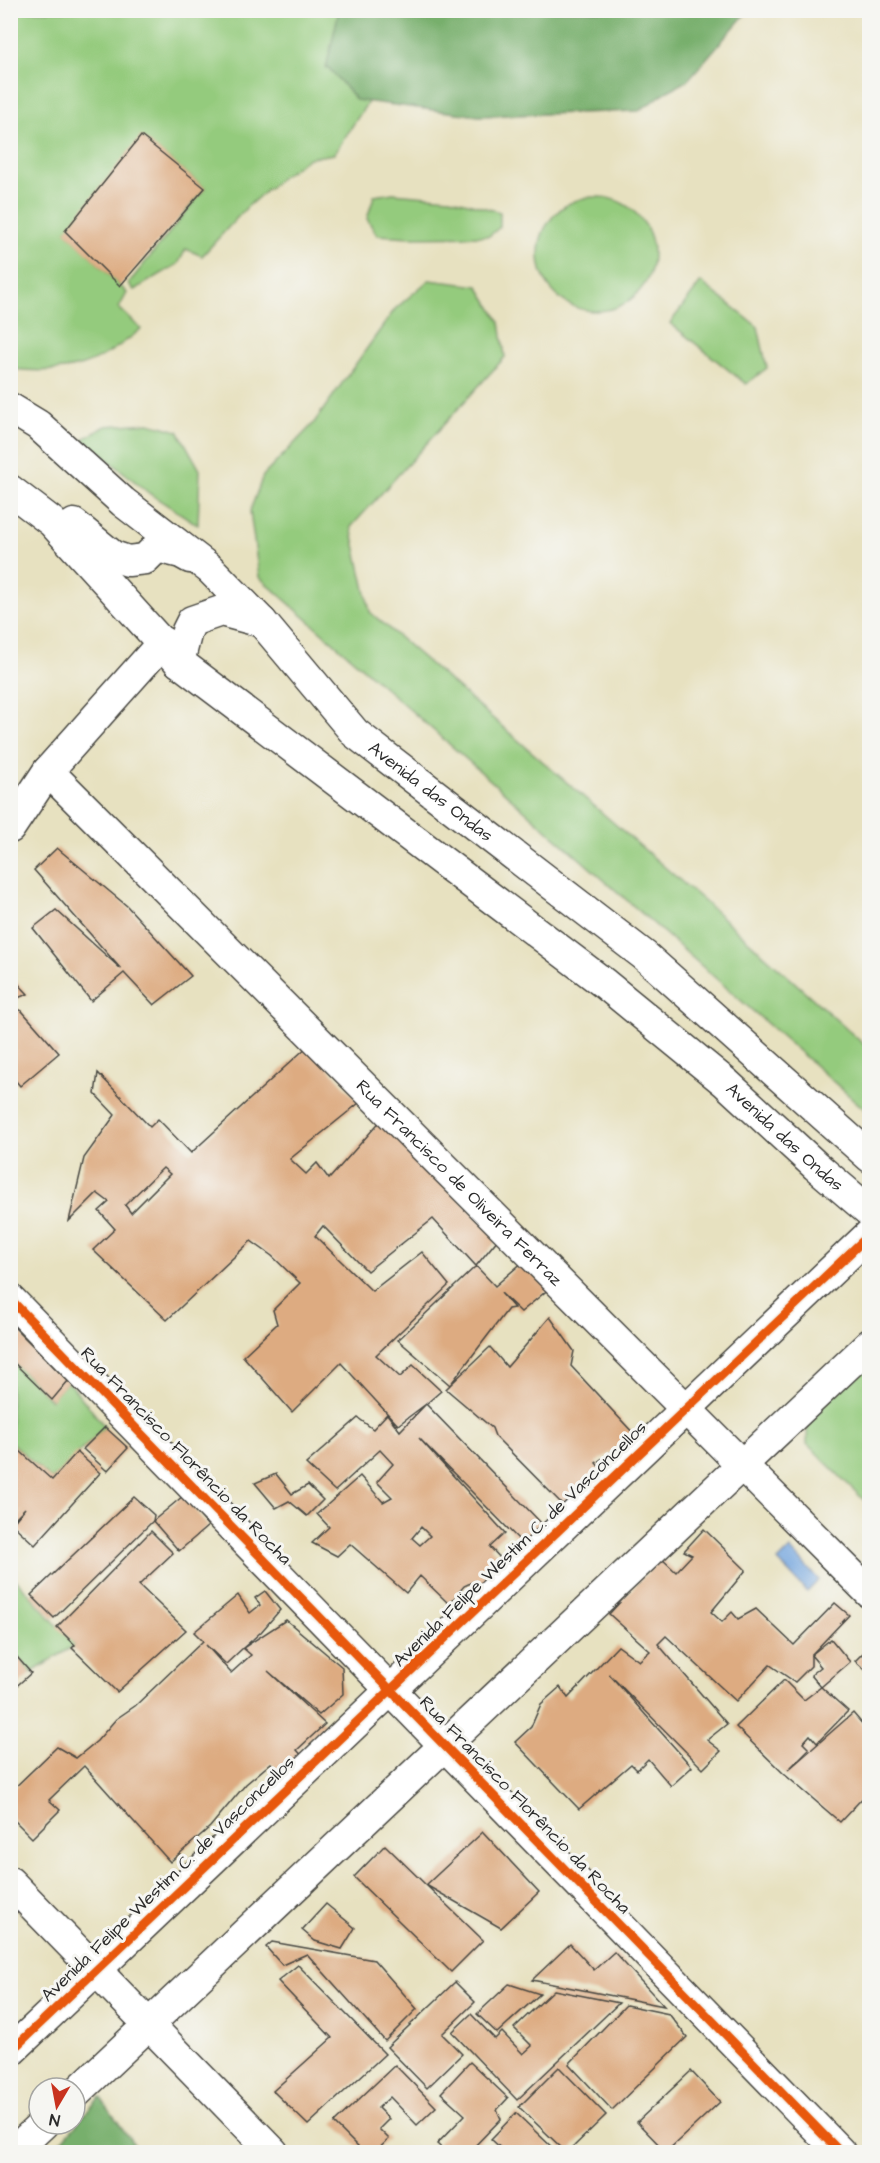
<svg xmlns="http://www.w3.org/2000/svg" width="880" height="2163" viewBox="0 0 880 2163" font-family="'Architects Daughter',sans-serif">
<rect width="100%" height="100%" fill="#f6f6f2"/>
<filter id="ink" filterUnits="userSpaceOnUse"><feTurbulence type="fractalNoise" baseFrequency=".0167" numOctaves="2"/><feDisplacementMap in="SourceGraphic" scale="12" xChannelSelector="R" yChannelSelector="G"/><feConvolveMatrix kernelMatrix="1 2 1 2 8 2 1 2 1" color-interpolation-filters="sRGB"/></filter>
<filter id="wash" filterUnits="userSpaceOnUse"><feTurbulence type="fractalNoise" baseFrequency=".008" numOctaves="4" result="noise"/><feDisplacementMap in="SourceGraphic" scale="24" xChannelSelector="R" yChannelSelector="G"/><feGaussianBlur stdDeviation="1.35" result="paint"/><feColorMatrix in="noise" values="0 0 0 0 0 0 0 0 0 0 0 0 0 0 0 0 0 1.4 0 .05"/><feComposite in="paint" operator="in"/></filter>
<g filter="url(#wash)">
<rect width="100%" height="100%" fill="#e7e1c0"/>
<g fill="#94cb7d" stroke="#607b54" stroke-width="1.5">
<path d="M11,11H339L327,67L368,102L334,154L309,158L283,176L247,207L202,256L186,249L178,264L134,290L128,284L205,188L141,137L66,231L127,293L119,308L141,329C96,367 69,375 11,369Z"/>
<polygon points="393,193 450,198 500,212 500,227 489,236 410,237 377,235 367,219 374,196"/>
<circle cx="596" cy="254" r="57"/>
<polygon points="429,280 478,286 500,322 505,357 351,527 370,612 705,902 869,1049 869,1113 259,577 250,511 263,476 313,424 395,309"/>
<polygon points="701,282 758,327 767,368 746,384 670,323"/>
<polygon points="149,423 178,431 200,470 198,525 150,494 83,439 106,426"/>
<polygon points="869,1354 869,1505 807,1444 808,1396"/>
<path d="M10,1359L51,1400L68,1381L105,1427C87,1445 69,1461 52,1480L11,1442Z"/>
<polygon points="10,1573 75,1645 31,1673 11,1649"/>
</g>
<g fill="#77af6c" stroke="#516d4c" stroke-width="1.5">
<polygon points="339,11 339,10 748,11 687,81 666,92 639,111 479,116 356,100 328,67 326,68"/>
<polygon points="100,2097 138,2150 135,2152 52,2152"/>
</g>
<polygon fill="#73a5de" stroke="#4f6884" stroke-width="1.5" points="790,1549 819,1580 807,1592 778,1561"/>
<g id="blocks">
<g fill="#ddab81" fill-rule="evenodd">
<polygon points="141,136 205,188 120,286 65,231"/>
<polygon points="57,848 127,906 191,976 154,1005 124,973 91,1001 33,928 56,910 121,969 34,870"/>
<polygon points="10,975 28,994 10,1001"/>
<polygon points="10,1006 22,1011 59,1053 20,1086 10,1074"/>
<path d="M309,1045L359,1103L290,1159L306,1174L317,1163L329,1179L383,1118L498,1239L476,1266L433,1219L367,1271L323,1226L315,1236L372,1291L422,1252L449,1285L376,1355L400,1377L413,1365L441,1391L426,1404L545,1527L526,1547L419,1438L505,1533L490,1547L505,1563L481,1587L475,1581L464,1586L449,1604L420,1576L406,1593L350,1544L337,1556L312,1543L329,1527L317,1514L360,1476L383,1502L392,1497L377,1482L393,1464L380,1450L335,1491L306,1464L358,1418L373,1429L387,1414L400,1431L426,1404L398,1425L341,1363L292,1412L243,1356L277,1324L273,1310L300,1283L272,1256L251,1241L167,1320L93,1250L115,1229L99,1211L109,1202L97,1193L69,1221L84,1158L115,1115L95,1094L98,1073L150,1127L158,1119L191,1153ZM163,1168L170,1174L131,1213L125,1205ZM421,1527L430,1536L420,1545L412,1538Z"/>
<polygon points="524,1261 550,1288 521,1312 501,1293 514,1308 508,1309 450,1385 490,1347 507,1367 550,1317 574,1351 571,1366 635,1435 596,1463 603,1471 567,1509 495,1436 492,1428 446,1389 450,1385 398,1340 476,1266 495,1286"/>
<polygon points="10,1323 68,1381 52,1400 10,1359"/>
<polygon points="105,1427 128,1448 107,1471 83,1449"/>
<polygon points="10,1442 52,1480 77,1452 100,1473 35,1545 12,1524 25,1508 10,1523"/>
<polygon points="276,1474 292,1494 308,1485 323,1500 307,1516 289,1501 276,1508 255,1483"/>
<polygon points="183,1496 208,1526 179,1551 153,1521"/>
<polygon points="134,1497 154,1515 153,1521 54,1618 31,1595"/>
<polygon points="704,1529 746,1570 711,1612 722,1622 732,1612 738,1619 756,1609 794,1645 835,1603 849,1615 811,1655 811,1666 795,1682 770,1665 736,1701 666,1636 658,1644 727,1724 707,1740 721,1751 703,1769 609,1674 692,1767 671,1786 648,1759 637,1770 631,1764 579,1809 515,1742 531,1727 541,1704 560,1687 568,1698 618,1646 639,1661 650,1651 609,1614 661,1558 676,1572 692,1555 684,1551"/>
<polygon points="151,1531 173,1553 139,1585 186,1630 117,1692 72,1648 75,1645 57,1627"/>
<path d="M265,1591L280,1610L261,1632L243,1648L286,1620L342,1667L343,1694L319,1715L268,1671L325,1724L297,1750L305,1759L285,1778L271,1763L246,1784L210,1827L170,1862L84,1766L49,1800L60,1810L32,1838L10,1816V1792L57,1747L76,1758L97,1741L116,1719L135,1706L203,1641L194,1632L238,1595L250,1613L260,1605L255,1598ZM206,1645L226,1664L243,1648L251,1655L231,1673Z"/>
<polygon points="831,1639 850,1662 821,1687 811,1675 821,1667 811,1655"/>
<polygon points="870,1646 870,1674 855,1661"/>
<polygon points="10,1649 31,1673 10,1692"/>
<polygon points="784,1680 804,1700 821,1687 848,1711 817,1743 810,1735 803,1743 809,1749 788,1770 853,1713 870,1733 870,1790 840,1822 784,1774 736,1727"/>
<polygon points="483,1832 539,1892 501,1928 426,1885 483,1940 451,1972 354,1877 385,1845 426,1885"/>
<polygon points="326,1904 355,1928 342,1949 315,1941 302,1930"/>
<polygon points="272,1942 374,1960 417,2009 385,2041 307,1954 282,1965 266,1947"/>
<polygon points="570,1944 594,1970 614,1952 664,2006 532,1980"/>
<polygon points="298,1965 385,2054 308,2125 273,2091 332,2038 278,1981"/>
<polygon points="455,1982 475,2002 442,2034 462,2054 427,2088 387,2047"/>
<polygon points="509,1984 540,1994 497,2033 477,2014"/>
<polygon points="554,1990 619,2003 517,2100 452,2032 471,2014 495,2039 502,2032 523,2054 532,2046 514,2028"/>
<polygon points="626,2005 669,2014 687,2037 612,2110 569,2064"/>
<polygon points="470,2062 508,2098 497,2110 501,2119 469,2152 446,2152 437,2144 465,2115 441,2093"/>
<polygon points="395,2065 436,2107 417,2125 390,2097 378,2108 389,2119 379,2129 389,2139 375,2152 363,2152 334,2123"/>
<polygon points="559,2067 606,2115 568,2152 566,2152 519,2107"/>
<polygon points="691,2071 720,2102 666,2152 637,2122"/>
<polygon points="516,2113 557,2152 505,2152 491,2139"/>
</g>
</g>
</g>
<g filter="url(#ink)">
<use href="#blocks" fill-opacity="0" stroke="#474641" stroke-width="1.5"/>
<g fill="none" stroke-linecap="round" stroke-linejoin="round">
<defs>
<g id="street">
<path id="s1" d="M10,408L38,425L123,502L210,569L262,622L355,733L645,956L870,1157"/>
<path id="s2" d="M10,490L52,522L179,662L605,984L726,1083L816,1166L870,1212"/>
<polyline points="74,524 113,556 128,561 145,559 157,547 181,553 190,558"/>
<polyline points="179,662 187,631 192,621 221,611 262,622"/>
<path id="s3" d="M48,771L870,1593"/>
<polyline points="10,828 48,771 163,642"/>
<polyline points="10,1299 840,2152"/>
<polyline points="10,1882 273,2152"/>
<polyline points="10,2052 870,1234"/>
<polyline points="75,2094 870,1344"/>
<polyline points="13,2152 43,2124"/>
</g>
</defs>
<use href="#street" stroke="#474641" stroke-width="33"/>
<use href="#street" stroke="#fff" stroke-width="30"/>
<defs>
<g id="cycleway">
<polyline points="10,1299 840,2152"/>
<polyline points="10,2052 870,1234"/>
</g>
</defs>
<use href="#cycleway" stroke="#f6f6f2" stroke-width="13"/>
<use href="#cycleway" stroke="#e8590c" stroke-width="9"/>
</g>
</g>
<g text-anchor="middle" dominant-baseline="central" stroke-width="6" stroke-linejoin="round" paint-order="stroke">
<g font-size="18" fill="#2b2b2b" stroke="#f6f6f2">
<text stroke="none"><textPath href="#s1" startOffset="572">Avenida das Ondas</textPath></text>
<text stroke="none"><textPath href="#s2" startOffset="1012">Avenida das Ondas</textPath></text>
<text stroke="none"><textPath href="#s3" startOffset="582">Rua Francisco de Oliveira Ferraz</textPath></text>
<text transform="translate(186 1456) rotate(46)">Rua Francisco Florêncio da Rocha</text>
<text transform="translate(520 1544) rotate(-44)">Avenida Felipe Westim C. de Vasconcellos</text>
<text transform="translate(525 1805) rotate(46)">Rua Francisco Florêncio da Rocha</text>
<text transform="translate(168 1879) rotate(-44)">Avenida Felipe Westim C. de Vasconcellos</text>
</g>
</g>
<rect width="880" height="2163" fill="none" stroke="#f6f6f2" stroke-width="36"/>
<g transform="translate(57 2106) rotate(190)"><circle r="28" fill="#f6f6f2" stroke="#a5a5a2" stroke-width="1.5"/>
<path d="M0-4.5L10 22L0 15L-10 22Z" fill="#c8321e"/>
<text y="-9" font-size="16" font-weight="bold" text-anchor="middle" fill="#2b2b2b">N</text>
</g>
</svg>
